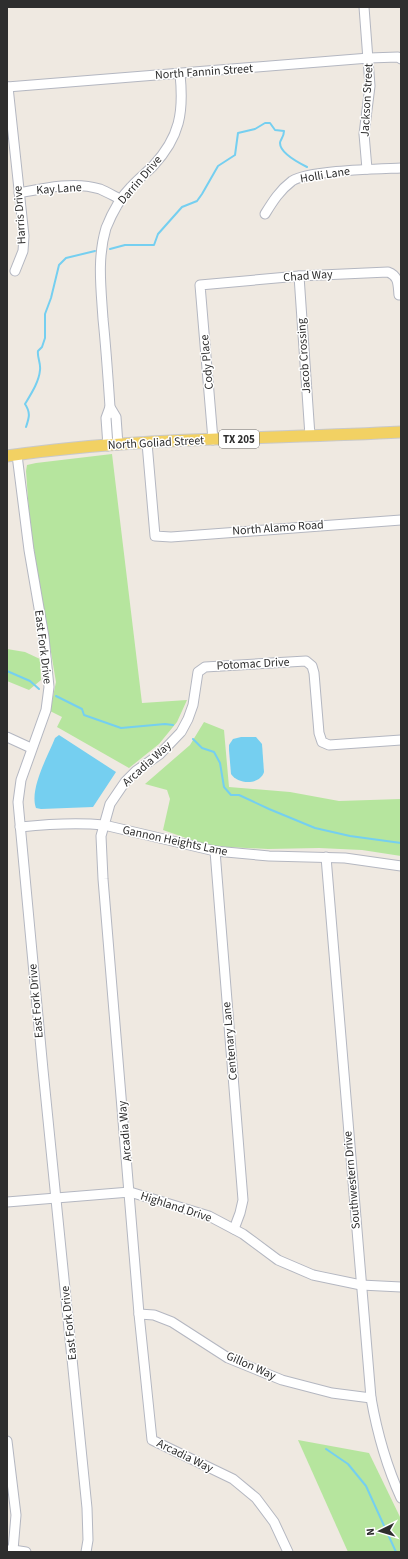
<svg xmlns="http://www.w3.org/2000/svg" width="408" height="1559" viewBox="0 0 408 1559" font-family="'Source Sans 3',sans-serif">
<rect width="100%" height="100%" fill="#efe9e1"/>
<g fill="#b6e59e">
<polygon points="112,454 142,703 187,700 177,722 159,744 129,768 57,727 62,717 50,711 56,682 30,527 26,471 27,465 36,463"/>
<polygon points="7,649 25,652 40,659 41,680 29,690 7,681"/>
<polygon points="204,722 224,730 229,787 290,792 339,801 401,799 401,856 362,850 319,848 268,849 209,846 163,830 170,799 167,790 145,784 190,745"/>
<polygon points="298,1440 369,1453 401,1519 401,1552 348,1552"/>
</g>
<g fill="#75cff0">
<path d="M59,735L116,772L93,807L41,809L36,808C29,789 48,756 55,738Z"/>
<path d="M241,737H256L262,744L264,772C260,785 238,785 231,774L229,750V745L233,739Z"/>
</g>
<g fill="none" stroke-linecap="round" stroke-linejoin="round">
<g stroke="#75cff0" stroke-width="2">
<path d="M110,249L125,245H154L158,234L182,207L197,201L202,194L218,166L235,155L238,133L255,129L265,123H270L275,130L284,131C284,137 280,140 280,143C280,153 299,163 307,167"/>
<path d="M26,427C29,418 31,413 25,404C31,394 39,382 40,370C41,363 37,357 38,351L42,347L45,338V314L51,298L59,265L66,258L95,251"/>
<polyline points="7,671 30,681 39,689"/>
<polyline points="56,696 82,709 84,715 121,728 165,724 173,725"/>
<polyline points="193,739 202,748 214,752 220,763 224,787 231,795 239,795 269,809 315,828 350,836 401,843"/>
<polyline points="326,1449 348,1464 366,1486 396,1552"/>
</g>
<defs>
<g id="minor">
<polyline points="364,7 370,86 364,134 367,169"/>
<polyline points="7,87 369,58 398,57 401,59"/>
<polyline points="8,87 24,236 23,251 15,271"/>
<path d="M19,193C44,188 75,181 100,189C107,192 114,196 120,199"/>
<path d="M265,214C273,201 280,190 292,181C309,170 378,169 401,168"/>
<polyline points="299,276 310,436"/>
<path d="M213,440L200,285L299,276L388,272C399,276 398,285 399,295"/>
<polyline points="147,443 155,536 171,537 401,520"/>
<path d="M118,445L116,417L110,407C108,377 106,348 103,319C101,288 97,258 106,228C112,213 119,199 131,187C138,179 146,173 153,166C180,137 184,112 180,74"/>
<polyline points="108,446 106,418 110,407"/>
<polyline points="17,455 29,550 44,637 49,687 46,710 21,780 18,802 43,1070 87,1508 88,1540 86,1552"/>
<polyline points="7,737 31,748"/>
<path d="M20,827C48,824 75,822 104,825L215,851L269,856L345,858L401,866"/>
<polyline points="215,851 243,1200 240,1213 234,1229"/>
<path d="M326,857L371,1398C377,1432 386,1465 401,1498"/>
<polyline points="7,1202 130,1192 209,1216 243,1234 278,1260 313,1275 361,1285 401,1287"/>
<polyline points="139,1314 154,1315 172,1322 228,1358 282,1380 332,1393 371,1398"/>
<polyline points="7,1441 16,1515 13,1550"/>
<polyline points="7,1550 13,1550 26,1552"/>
<polyline points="288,1552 274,1522 256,1498 233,1479 152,1440 139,1314 103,879 101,836 110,804 125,782 136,771 160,754 181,732 188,719 193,705 198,672 205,667 306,661 312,666 314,673 319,733 322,742 329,745 401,740"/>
</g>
<path id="major" d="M7,456C137,437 270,439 401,432"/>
</defs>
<use href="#minor" stroke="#b4b7c1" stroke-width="11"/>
<use href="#major" stroke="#c9c9c9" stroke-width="13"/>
<use href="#minor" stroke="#fff" stroke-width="9"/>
<use href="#major" stroke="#f2d163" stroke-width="11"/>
</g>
<g text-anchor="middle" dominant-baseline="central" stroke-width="3" stroke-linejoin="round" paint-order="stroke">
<rect fill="#fff" stroke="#6d6d6d" stroke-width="1" x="219" y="430" width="40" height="18" rx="3"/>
<g font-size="11" font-weight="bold" fill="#2e2e2e">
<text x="239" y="439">TX 205</text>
</g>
<g font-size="12" fill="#2e2e2e" stroke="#fff">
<text transform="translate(204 72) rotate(-4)">North Fannin Street</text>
<text transform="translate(367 100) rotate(-87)">Jackson Street</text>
<text transform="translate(325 175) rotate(-9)">Holli Lane</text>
<text transform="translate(140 180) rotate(-49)">Darrin Drive</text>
<text transform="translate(59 189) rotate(-4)">Kay Lane</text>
<text transform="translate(20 215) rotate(-94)">Harris Drive</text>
<text transform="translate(308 276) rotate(-4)">Chad Way</text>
<text transform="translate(304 356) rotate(-94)">Jacob Crossing</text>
<text transform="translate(207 362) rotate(-95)">Cody Place</text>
<text transform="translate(156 443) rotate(-3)">North Goliad Street</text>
<text transform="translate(278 528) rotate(-4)">North Alamo Road</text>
<text transform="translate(43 647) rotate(83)">East Fork Drive</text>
<text transform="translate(253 664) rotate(-3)">Potomac Drive</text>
<text transform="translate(147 764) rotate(-42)">Arcadia Way</text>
<text transform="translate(175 841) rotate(12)">Gannon Heights Lane</text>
<text transform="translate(36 1001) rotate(-95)">East Fork Drive</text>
<text transform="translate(230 1041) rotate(-95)">Centenary Lane</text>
<text transform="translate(125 1131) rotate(-95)">Arcadia Way</text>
<text transform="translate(352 1180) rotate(-95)">Southwestern Drive</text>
<text transform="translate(176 1207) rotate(18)">Highland Drive</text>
<text transform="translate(69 1323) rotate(-96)">East Fork Drive</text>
<text transform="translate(251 1366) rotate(24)">Gillon Way</text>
<text transform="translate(185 1456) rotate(26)">Arcadia Way</text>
</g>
</g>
<rect width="408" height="1559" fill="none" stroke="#2e2e2e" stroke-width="16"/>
<g transform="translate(380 1531) rotate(265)" stroke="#ffffff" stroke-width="3" paint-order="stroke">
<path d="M0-3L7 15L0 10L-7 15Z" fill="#2e2e2e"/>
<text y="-6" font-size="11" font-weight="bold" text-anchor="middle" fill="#2e2e2e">N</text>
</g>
</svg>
